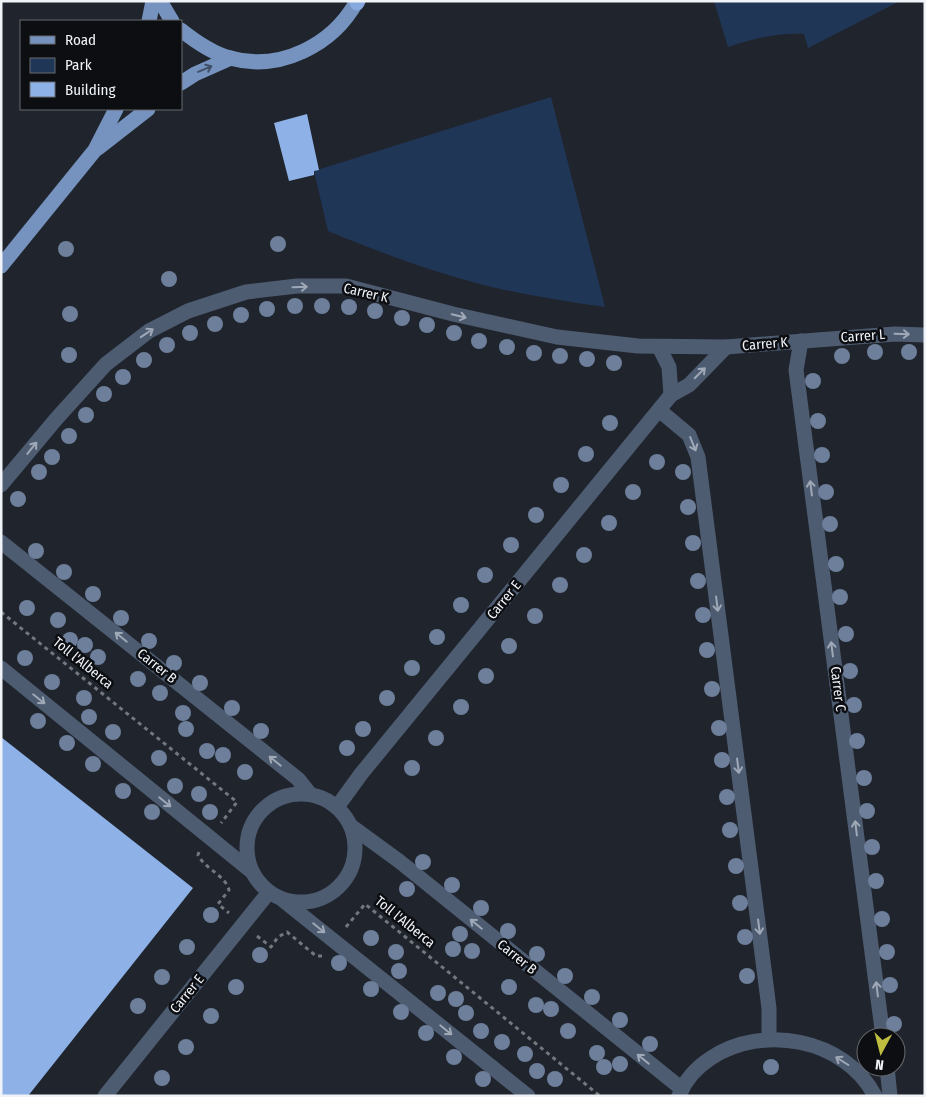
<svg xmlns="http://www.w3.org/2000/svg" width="926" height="1097" viewBox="0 0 926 1097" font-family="'Fira Sans Condensed',sans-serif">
<rect width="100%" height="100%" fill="#20252d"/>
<g fill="#203657">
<path d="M714,1H900L808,48L804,34C778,32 753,39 728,47Z"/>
<path d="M551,97L605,307C562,301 518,294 476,283C425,269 376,251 328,231L314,171Z"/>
</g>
<g fill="#8eb2e8">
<polygon points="307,114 319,170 314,171 314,175 289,181 274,123"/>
<polygon points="1,737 193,888 28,1096 1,1096"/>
</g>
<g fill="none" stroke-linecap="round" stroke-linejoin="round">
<g stroke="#73787f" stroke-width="3" stroke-dasharray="4 4" stroke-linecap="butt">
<polyline points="1,612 237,802 221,823"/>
<path d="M199,852L198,855C205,869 225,875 229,890L218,904L229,913"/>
<polyline points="346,927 365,904 600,1096"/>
<polyline points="257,936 271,947 278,937 287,932 316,956 324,956"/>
</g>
<g stroke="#4e5c72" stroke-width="15">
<polyline points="801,341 796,370 883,1037"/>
<polyline points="659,347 669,367 671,395"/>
<polyline points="659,410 689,435 698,457 769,1008 769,1038"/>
<polyline points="1,485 57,418 106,364 149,331 188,311 246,292 297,286 346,286 453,314 557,337 638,346 726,347 895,334 925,335"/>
<polyline points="1,542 298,779 310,794"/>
<polyline points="1,668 251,871"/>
<circle cx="301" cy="848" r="54"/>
<polyline points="337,807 361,774 671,395 689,385 726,347"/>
<polyline points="351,826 399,861 682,1089"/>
<polyline points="284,901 528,1096"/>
<polyline points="887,1067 890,1096"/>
<polyline points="105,1096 269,892"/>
<path d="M679,1096C685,1080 697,1067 711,1058C762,1024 845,1038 875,1096"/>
</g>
<g stroke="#7693bf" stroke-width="15">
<polyline points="160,1 172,21"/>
<polyline points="149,21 153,1"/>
<path d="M181,30C196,42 212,53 230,58C280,72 333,45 357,1"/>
<polyline points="181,83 195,74 231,58"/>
<polyline points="98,148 148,109"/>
<polyline points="1,266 95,150 116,109"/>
</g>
<polyline stroke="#86a9de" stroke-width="15" points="357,3 358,1"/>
</g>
<g fill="#6d7f9b">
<circle cx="278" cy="244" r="8"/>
<circle cx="66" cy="249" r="8"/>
<circle cx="169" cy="279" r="8"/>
<circle cx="295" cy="306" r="8"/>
<circle cx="322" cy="306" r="8"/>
<circle cx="349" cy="307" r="8"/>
<circle cx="267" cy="309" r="8"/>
<circle cx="375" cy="311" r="8"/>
<circle cx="70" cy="314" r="8"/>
<circle cx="241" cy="315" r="8"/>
<circle cx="402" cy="318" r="8"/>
<circle cx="215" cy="324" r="8"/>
<circle cx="427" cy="325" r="8"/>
<circle cx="190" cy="333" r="8"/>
<circle cx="454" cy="333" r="8"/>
<circle cx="479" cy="341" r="8"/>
<circle cx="167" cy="345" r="8"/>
<circle cx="507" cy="347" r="8"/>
<circle cx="875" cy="352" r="8"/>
<circle cx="909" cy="352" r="8"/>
<circle cx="534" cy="353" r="8"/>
<circle cx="69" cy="355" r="8"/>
<circle cx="560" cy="356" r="8"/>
<circle cx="842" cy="356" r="8"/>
<circle cx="587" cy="359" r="8"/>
<circle cx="144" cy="360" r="8"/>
<circle cx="614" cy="363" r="8"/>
<circle cx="123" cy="377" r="8"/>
<circle cx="813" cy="381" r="8"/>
<circle cx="104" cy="394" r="8"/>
<circle cx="86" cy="415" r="8"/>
<circle cx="818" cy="421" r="8"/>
<circle cx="610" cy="423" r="8"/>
<circle cx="69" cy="436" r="8"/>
<circle cx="586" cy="454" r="8"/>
<circle cx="822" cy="455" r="8"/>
<circle cx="52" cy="457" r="8"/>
<circle cx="657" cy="462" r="8"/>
<circle cx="39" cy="472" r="8"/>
<circle cx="683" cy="472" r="8"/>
<circle cx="561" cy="485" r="8"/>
<circle cx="633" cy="492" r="8"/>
<circle cx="826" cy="492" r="8"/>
<circle cx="18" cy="499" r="8"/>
<circle cx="688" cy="507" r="8"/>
<circle cx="536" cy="515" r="8"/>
<circle cx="609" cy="523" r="8"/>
<circle cx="830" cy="524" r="8"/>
<circle cx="693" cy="543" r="8"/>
<circle cx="511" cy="545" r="8"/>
<circle cx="36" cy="551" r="8"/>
<circle cx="584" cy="555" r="8"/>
<circle cx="836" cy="564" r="8"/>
<circle cx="64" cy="572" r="8"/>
<circle cx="485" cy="575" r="8"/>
<circle cx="698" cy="581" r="8"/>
<circle cx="560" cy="585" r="8"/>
<circle cx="93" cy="594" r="8"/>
<circle cx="840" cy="597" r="8"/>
<circle cx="461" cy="605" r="8"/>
<circle cx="27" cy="608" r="8"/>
<circle cx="703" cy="615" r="8"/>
<circle cx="535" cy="616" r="8"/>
<circle cx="121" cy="618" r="8"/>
<circle cx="58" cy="620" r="8"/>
<circle cx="846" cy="634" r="8"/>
<circle cx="437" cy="637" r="8"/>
<circle cx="70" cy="640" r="8"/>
<circle cx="149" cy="641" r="8"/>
<circle cx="85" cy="645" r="8"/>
<circle cx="509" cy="646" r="8"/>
<circle cx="707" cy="650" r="8"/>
<circle cx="98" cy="657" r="8"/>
<circle cx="25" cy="658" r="8"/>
<circle cx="174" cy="663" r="8"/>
<circle cx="412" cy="668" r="8"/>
<circle cx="850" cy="671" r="8"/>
<circle cx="486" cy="676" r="8"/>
<circle cx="138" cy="679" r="8"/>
<circle cx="52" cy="682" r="8"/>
<circle cx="200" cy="683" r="8"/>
<circle cx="712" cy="689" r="8"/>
<circle cx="160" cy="693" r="8"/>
<circle cx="84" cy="698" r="8"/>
<circle cx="387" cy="698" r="8"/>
<circle cx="854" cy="705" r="8"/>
<circle cx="461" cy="707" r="8"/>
<circle cx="232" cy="708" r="8"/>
<circle cx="183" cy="713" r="8"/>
<circle cx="89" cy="717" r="8"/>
<circle cx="38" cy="721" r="8"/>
<circle cx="719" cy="728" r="8"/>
<circle cx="186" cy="729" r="8"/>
<circle cx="363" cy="729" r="8"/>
<circle cx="261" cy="731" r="8"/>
<circle cx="113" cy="732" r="8"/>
<circle cx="436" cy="738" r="8"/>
<circle cx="857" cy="741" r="8"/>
<circle cx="67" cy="743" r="8"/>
<circle cx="347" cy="748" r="8"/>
<circle cx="207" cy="751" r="8"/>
<circle cx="223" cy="755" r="8"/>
<circle cx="159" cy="758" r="8"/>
<circle cx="722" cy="760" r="8"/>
<circle cx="93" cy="764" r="8"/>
<circle cx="412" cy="768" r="8"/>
<circle cx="245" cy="772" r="8"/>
<circle cx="864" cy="778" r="8"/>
<circle cx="175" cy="786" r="8"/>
<circle cx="123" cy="791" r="8"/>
<circle cx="199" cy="794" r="8"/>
<circle cx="727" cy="797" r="8"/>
<circle cx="867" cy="811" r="8"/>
<circle cx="152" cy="812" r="8"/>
<circle cx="210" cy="812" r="8"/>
<circle cx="730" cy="830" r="8"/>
<circle cx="872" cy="847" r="8"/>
<circle cx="423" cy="862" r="8"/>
<circle cx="736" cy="866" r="8"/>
<circle cx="876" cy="881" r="8"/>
<circle cx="452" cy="885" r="8"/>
<circle cx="407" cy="889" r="8"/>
<circle cx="740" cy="903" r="8"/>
<circle cx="481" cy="908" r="8"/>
<circle cx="211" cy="915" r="8"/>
<circle cx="882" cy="919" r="8"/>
<circle cx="508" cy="931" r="8"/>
<circle cx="460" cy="934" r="8"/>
<circle cx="745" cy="937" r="8"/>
<circle cx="371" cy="938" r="8"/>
<circle cx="187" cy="947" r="8"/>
<circle cx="453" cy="949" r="8"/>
<circle cx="472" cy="951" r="8"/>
<circle cx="396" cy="952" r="8"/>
<circle cx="887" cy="952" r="8"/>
<circle cx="537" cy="954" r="8"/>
<circle cx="260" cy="955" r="8"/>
<circle cx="339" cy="963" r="8"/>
<circle cx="399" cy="971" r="8"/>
<circle cx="565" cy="976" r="8"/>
<circle cx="747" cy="976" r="8"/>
<circle cx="162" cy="977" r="8"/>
<circle cx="890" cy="985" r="8"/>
<circle cx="236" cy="987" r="8"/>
<circle cx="509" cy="987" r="8"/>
<circle cx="371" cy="989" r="8"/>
<circle cx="438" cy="993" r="8"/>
<circle cx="592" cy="997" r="8"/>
<circle cx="456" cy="999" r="8"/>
<circle cx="536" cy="1005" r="8"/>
<circle cx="138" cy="1006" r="8"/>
<circle cx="551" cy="1009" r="8"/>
<circle cx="401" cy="1012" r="8"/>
<circle cx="466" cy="1013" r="8"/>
<circle cx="211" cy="1016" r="8"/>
<circle cx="620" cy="1020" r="8"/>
<circle cx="894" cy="1024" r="8"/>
<circle cx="481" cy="1031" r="8"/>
<circle cx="568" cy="1031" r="8"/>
<circle cx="426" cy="1033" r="8"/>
<circle cx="502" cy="1042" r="8"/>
<circle cx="650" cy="1044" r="8"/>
<circle cx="186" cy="1047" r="8"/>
<circle cx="597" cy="1053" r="8"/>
<circle cx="525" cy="1054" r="8"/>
<circle cx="454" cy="1057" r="8"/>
<circle cx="620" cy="1064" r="8"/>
<circle cx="604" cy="1067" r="8"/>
<circle cx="771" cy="1067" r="8"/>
<circle cx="537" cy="1071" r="8"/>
<circle cx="162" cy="1078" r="8"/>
<circle cx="483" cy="1079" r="8"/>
<circle cx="555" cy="1079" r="8"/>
</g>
<defs><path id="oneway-shaft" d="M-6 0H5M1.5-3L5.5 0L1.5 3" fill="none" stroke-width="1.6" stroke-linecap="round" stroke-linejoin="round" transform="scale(1.25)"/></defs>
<use stroke="#415068" href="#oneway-shaft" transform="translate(205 69) rotate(-23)"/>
<g stroke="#9fa8b6">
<use href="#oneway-shaft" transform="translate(300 287) rotate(-2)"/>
<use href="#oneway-shaft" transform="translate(459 316) rotate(13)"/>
<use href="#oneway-shaft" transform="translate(147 333) rotate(-34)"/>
<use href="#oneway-shaft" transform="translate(902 334) rotate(2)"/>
<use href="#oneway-shaft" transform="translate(700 373) rotate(-45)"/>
<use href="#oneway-shaft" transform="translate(693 444) rotate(68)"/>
<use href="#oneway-shaft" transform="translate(32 448) rotate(-51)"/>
<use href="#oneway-shaft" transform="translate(811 488) rotate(-97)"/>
<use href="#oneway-shaft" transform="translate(717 604) rotate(83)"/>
<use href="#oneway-shaft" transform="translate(121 637) rotate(-141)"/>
<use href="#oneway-shaft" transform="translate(832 649) rotate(-97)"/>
<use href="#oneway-shaft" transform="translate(39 699) rotate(39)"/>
<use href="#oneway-shaft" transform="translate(275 761) rotate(-141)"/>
<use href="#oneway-shaft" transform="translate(738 766) rotate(83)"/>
<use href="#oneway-shaft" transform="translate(165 802) rotate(39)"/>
<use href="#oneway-shaft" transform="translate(856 828) rotate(-97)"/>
<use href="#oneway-shaft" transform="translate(476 924) rotate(-141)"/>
<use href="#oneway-shaft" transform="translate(759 927) rotate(83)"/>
<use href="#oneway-shaft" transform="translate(319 928) rotate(39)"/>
<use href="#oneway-shaft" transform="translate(877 989) rotate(-97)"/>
<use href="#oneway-shaft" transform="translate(446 1030) rotate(39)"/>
<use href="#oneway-shaft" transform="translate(643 1059) rotate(-141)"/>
<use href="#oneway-shaft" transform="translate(842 1061) rotate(-148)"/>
</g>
<g text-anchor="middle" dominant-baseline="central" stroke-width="5" stroke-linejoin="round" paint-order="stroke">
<g font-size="14" fill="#f0f4f9" stroke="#0c0e12">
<text transform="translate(366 293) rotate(13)">Carrer K</text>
<text transform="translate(863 336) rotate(-4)">Carrer L</text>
<text transform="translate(765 344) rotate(-5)">Carrer K</text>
<text transform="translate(504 600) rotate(-51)">Carrer E</text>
<text transform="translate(83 663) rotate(39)">Toll l'Alberca</text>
<text transform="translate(157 666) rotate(39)">Carrer B</text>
<text transform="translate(838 689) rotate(83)">Carrer C</text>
<text transform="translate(405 922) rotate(39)">Toll l'Alberca</text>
<text transform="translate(517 957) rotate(39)">Carrer B</text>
<text transform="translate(187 994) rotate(-51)">Carrer E</text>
</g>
</g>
<rect width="926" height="1097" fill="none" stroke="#f0f4f9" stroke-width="5"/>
<rect x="20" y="20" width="162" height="90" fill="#0c0e12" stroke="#676a6e"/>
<rect x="30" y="36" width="25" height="8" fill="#7693bf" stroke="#676a6e"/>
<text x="65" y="45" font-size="15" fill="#f0f4f9">Road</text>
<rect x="30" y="58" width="25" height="15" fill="#203657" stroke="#676a6e"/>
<text x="65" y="70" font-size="15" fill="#f0f4f9">Park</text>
<rect x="30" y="82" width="25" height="15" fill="#8eb2e8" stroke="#676a6e"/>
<text x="65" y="95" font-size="15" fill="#f0f4f9">Building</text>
<g transform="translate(881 1052) rotate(187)"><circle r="24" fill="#0c0e12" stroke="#676a6e"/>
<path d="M0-4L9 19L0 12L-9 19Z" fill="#c0be41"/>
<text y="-8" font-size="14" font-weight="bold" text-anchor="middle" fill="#f0f4f9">N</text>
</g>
</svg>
